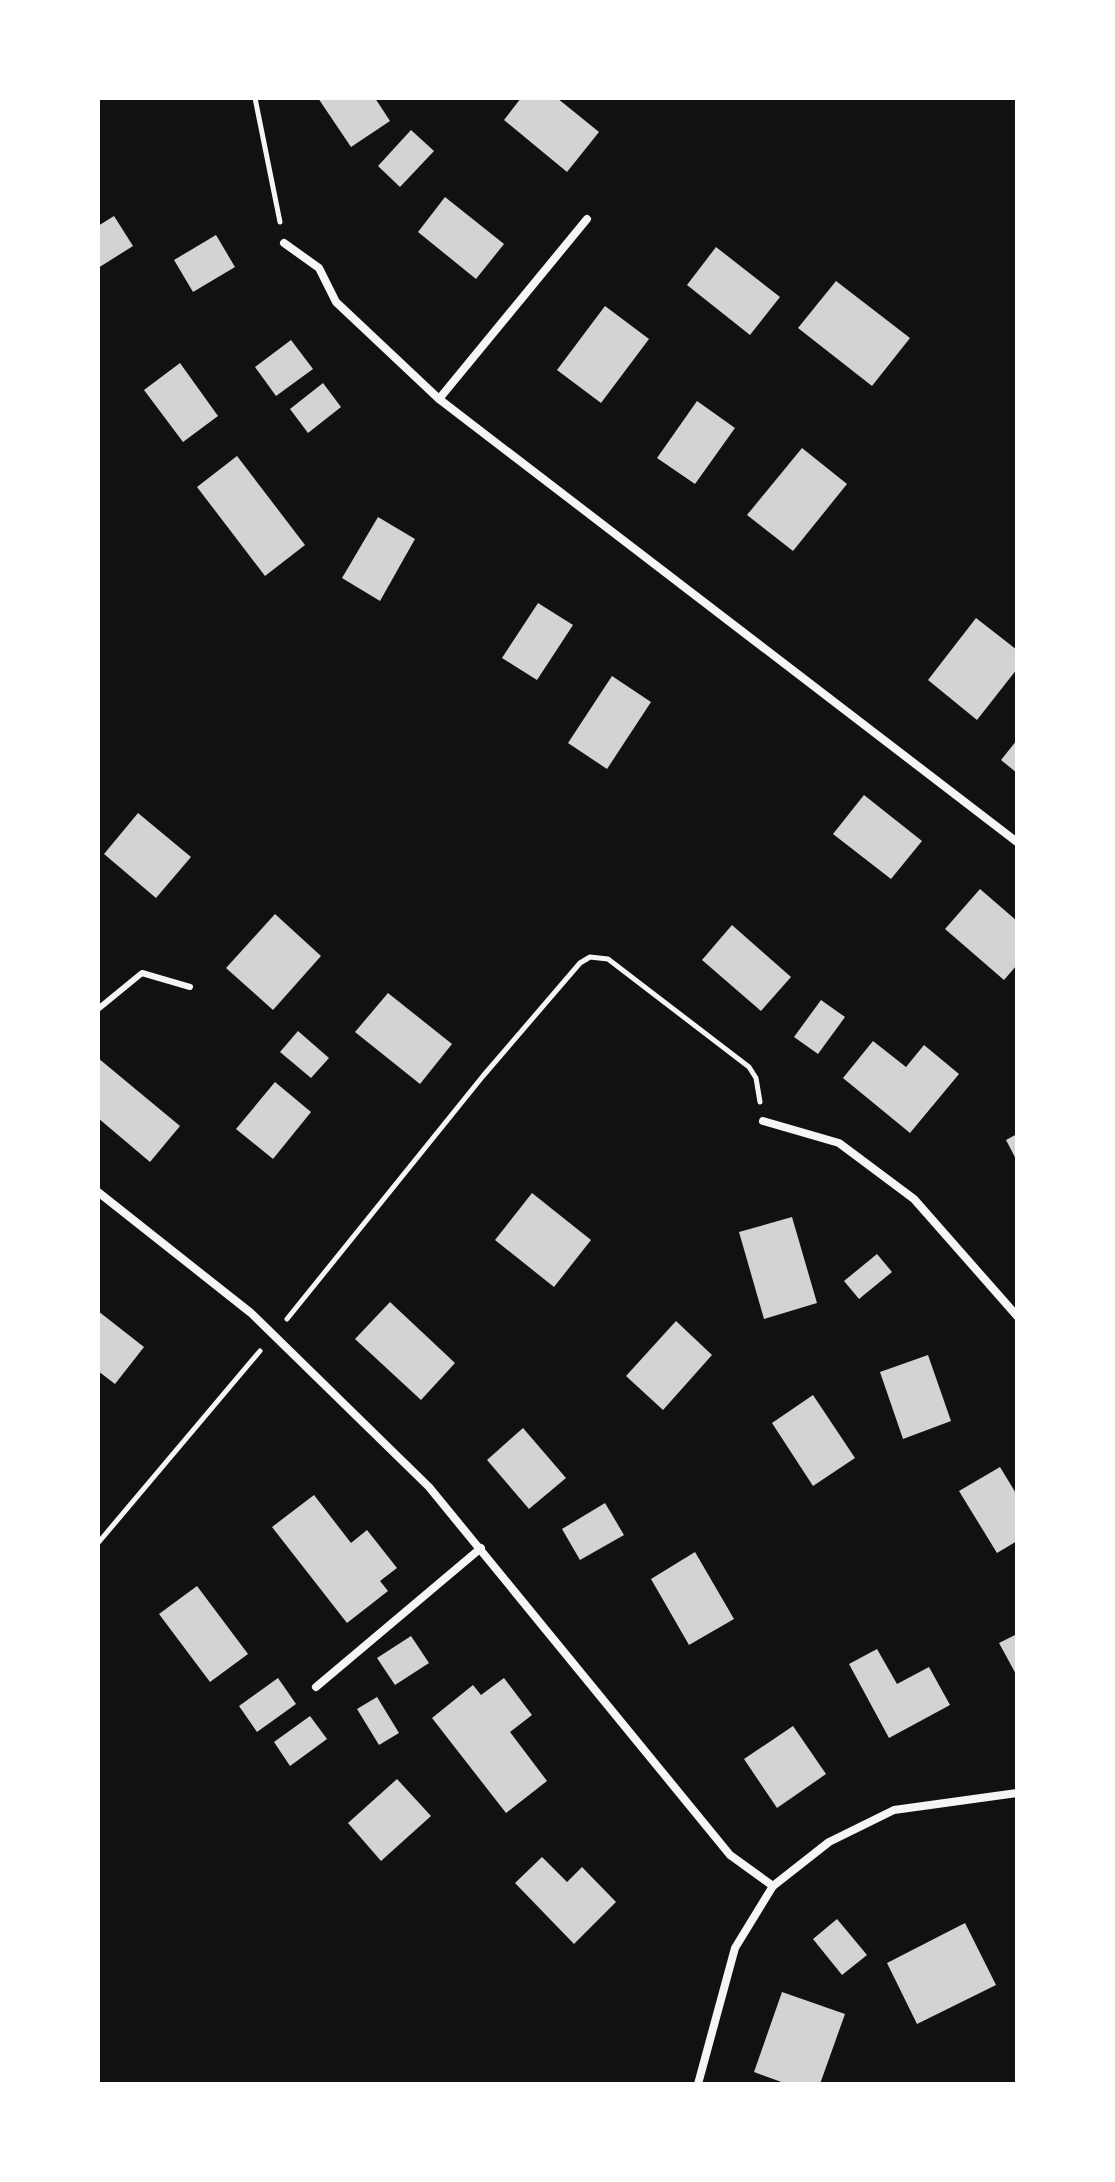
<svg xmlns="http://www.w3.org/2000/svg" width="1115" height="2182" viewBox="0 0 1115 2182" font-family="'PT Sans Narrow',sans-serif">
<rect width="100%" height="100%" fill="#111"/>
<g fill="#d3d3d3">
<polygon points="318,98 375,98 390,121 351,147"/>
<polygon points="521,98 557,98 599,132 567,172 504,120"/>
<polygon points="411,130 434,151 400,187 378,166"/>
<polygon points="445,197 504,244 476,279 418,232"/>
<polygon points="114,216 133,246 98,268 98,226"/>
<polygon points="216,235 235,267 193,292 174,260"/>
<polygon points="716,247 780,297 750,335 687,285"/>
<polygon points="836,281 910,338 872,386 798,328"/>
<polygon points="605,306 649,339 601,403 557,370"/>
<polygon points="291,340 313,369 276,396 255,367"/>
<polygon points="180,363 218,416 183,442 144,390"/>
<polygon points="323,383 341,407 308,433 290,409"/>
<polygon points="697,401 735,428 695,484 657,458"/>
<polygon points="802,448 847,484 793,551 747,515"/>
<polygon points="237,456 305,545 265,576 197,487"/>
<polygon points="378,517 415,539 380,601 342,578"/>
<polygon points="538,603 573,625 537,680 502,658"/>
<polygon points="976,618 1017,650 1017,669 977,720 928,680"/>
<polygon points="612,676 651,702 607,769 568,743"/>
<polygon points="1017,740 1017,773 1001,760"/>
<polygon points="864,795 922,841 891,879 833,834"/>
<polygon points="138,813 191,857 156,898 104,854"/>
<polygon points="980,889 1017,921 1017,965 1004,980 945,929"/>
<polygon points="275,914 321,956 273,1010 226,968"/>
<polygon points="732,925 791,977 761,1011 702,960"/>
<polygon points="388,993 452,1044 420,1084 355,1032"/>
<polygon points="821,1000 845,1017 818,1054 794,1037"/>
<polygon points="298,1031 329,1058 311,1078 280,1052"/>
<polygon points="873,1041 906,1067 924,1045 959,1074 910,1133 843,1078"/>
<polygon points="98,1058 180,1126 150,1162 98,1118"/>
<polygon points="275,1082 311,1112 273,1159 236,1129"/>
<polygon points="1017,1134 1017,1161 1006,1140"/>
<polygon points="532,1193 591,1240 554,1287 495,1240"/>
<polygon points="792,1217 817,1303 764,1319 739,1232"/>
<polygon points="877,1254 892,1272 859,1299 844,1281"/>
<polygon points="390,1302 455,1363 421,1400 355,1339"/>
<polygon points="98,1311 144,1347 115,1384 98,1371"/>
<polygon points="676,1321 712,1355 663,1410 626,1376"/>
<polygon points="928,1355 951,1421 903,1439 880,1372"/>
<polygon points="813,1395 855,1458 813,1486 772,1423"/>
<polygon points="523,1428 566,1478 529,1509 487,1460"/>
<polygon points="1000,1467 1017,1495 1017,1541 997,1553 959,1491"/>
<polygon points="314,1495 351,1543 367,1530 397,1568 380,1581 388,1591 347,1623 272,1527"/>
<polygon points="605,1503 624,1535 580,1560 562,1529"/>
<polygon points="695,1552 734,1619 689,1645 651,1579"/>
<polygon points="197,1586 248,1654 210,1682 159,1614"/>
<polygon points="1017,1634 1017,1676 999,1643"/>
<polygon points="411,1636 429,1663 395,1685 377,1658"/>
<polygon points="877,1649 897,1684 929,1667 950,1705 889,1738 849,1664"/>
<polygon points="278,1678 296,1704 257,1732 239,1706"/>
<polygon points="504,1678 532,1715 510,1732 547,1781 506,1813 432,1718 473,1685 481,1695"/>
<polygon points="377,1697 399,1733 379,1745 357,1709"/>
<polygon points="310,1716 327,1739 290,1766 274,1742"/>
<polygon points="793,1726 826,1774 777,1808 744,1759"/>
<polygon points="397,1779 431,1816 381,1861 348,1823"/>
<polygon points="542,1857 567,1882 582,1867 616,1902 574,1944 515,1883"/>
<polygon points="837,1919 867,1955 842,1975 813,1939"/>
<polygon points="965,1923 996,1985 917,2024 887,1963"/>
<polygon points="782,1992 845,2014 820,2084 787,2084 754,2072"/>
</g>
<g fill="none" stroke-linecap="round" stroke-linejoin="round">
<g stroke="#f5f5f5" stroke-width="5">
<polyline points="255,98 280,222"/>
<polyline points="287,1319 483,1076 580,963 590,957 608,959 749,1067 756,1078 760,1102"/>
<polyline points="98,1543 260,1351"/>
</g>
<polyline stroke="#f5f5f5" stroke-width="6" points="98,1009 142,973 190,987"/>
<g stroke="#f5f5f5" stroke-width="8">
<polyline points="284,243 319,268 336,302 439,399 1017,842"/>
<polyline points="439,399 587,219"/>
<polyline points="763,1121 839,1143 914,1199 1017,1316"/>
<polyline points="98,1192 251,1313 429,1487 730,1855 773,1886"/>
<polyline points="316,1687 481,1548"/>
<polyline points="698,2084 735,1948 773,1886 829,1842 894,1810 1017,1793"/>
</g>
</g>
<rect width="1115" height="2182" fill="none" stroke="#ffffff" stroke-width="200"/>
</svg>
